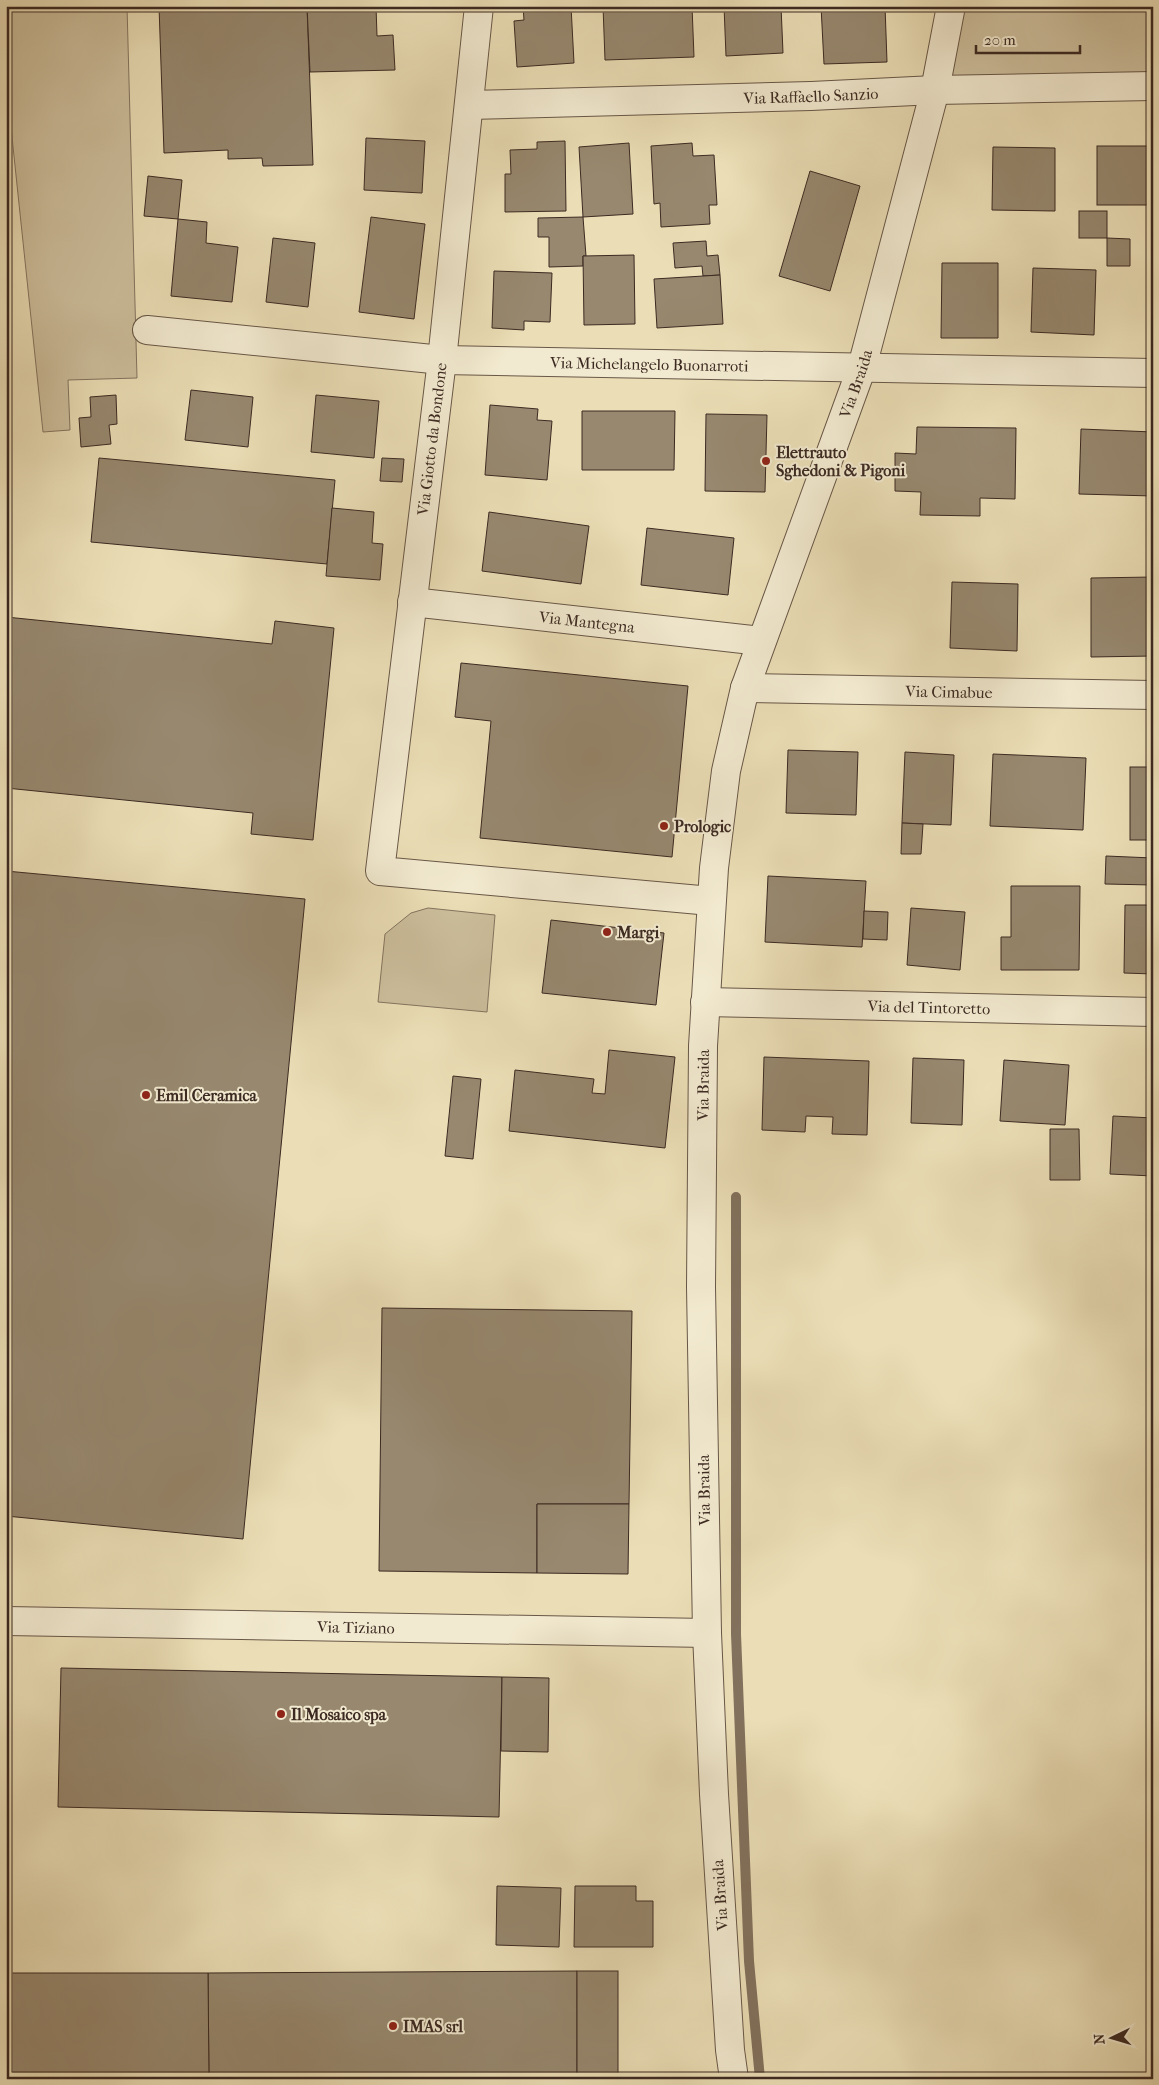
<svg xmlns="http://www.w3.org/2000/svg" width="1159" height="2085" viewBox="0 0 1159 2085" font-family="'IM FELL French Canon',serif">
<rect width="100%" height="100%" fill="#ebdeb6"/>
<filter id="stains"><feTurbulence type="fractalNoise" baseFrequency=".004" numOctaves="4"/><feColorMatrix values="0 0 0 0 .2 0 0 0 0 .09 0 0 0 0 .02 0 0 0 .5 -.17"/></filter>
<radialGradient id="worn" r=".72"><stop offset=".6" stop-color="#630" stop-opacity="0"/><stop offset="1" stop-color="#630" stop-opacity=".3"/></radialGradient>
<g fill="#cdbf9d" stroke="#847460">
<polygon points="6,6 127,6 137,378 68,380 70,430 43,432 6,80"/>
<polygon points="944,6 1153,6 1153,86 932,91"/>
<polygon points="428,908 495,915 487,1012 378,1002 385,934 411,913"/>
</g>
<g fill="none" stroke-linecap="round" stroke-linejoin="round">
<polyline stroke="#82715d" stroke-width="10" points="736,1197 736,1634 749,1961 760,2079"/>
</g>
<g fill="#97886f" stroke="#3c2a22">
<polygon points="159,6 307,6 313,165 263,166 262,158 228,159 228,150 164,153"/>
<polygon points="307,6 376,6 377,36 393,35 395,70 310,72"/>
<polygon points="523,6 571,6 574,63 517,67 514,21 524,20"/>
<polygon points="603,6 692,6 694,57 605,60"/>
<polygon points="724,6 781,6 783,53 726,56"/>
<polygon points="821,6 885,6 887,62 824,64"/>
<polygon points="366,138 425,141 422,193 364,190"/>
<polygon points="565,141 566,211 505,212 505,174 511,174 510,150 537,149 537,142"/>
<polygon points="629,143 633,214 583,217 579,147"/>
<polygon points="692,143 693,156 714,155 717,205 709,205 710,224 661,227 660,203 654,204 651,146"/>
<rect x="1097" y="146" width="56" height="59"/>
<polygon points="993,147 1055,148 1055,211 992,210"/>
<polygon points="810,171 860,186 830,291 779,276"/>
<polygon points="148,176 182,180 178,219 144,216"/>
<rect x="1079" y="211" width="28" height="27"/>
<polygon points="371,217 425,224 414,319 359,312"/>
<polygon points="583,217 586,256 583,256 583,266 549,267 549,237 538,237 538,218"/>
<polygon points="178,219 207,222 206,243 238,247 232,302 171,296"/>
<polygon points="273,238 315,243 308,307 266,302"/>
<polygon points="1107,238 1130,239 1130,266 1107,266"/>
<polygon points="706,241 707,256 718,255 720,275 703,276 702,266 675,268 673,243"/>
<polygon points="634,255 635,324 584,325 583,256"/>
<polygon points="942,263 998,263 998,338 941,338"/>
<polygon points="1033,268 1096,270 1094,335 1031,332"/>
<polygon points="494,271 552,273 550,322 524,321 524,330 492,328"/>
<polygon points="720,275 723,324 657,328 654,279"/>
<polygon points="191,390 253,397 248,447 185,440"/>
<polygon points="116,395 117,424 109,425 111,444 81,447 79,418 91,417 90,397"/>
<polygon points="316,395 379,401 374,458 311,452"/>
<polygon points="490,405 538,409 537,420 552,421 547,480 485,475"/>
<polygon points="582,411 675,411 674,470 582,470"/>
<polygon points="706,414 767,415 765,492 705,491"/>
<polygon points="917,427 1016,428 1015,499 980,498 980,516 920,515 921,492 895,491 895,453 916,454"/>
<polygon points="1081,429 1153,432 1153,496 1079,494"/>
<polygon points="99,458 335,480 327,564 91,542"/>
<polygon points="382,458 404,459 402,482 380,481"/>
<polygon points="332,508 374,512 372,543 383,544 380,580 326,576"/>
<polygon points="489,512 589,526 581,584 482,571"/>
<polygon points="647,528 734,538 728,595 641,585"/>
<polygon points="1153,577 1153,656 1091,657 1091,578"/>
<polygon points="952,582 1018,584 1017,651 950,648"/>
<polygon points="6,617 272,644 275,621 334,628 313,840 251,834 253,813 6,788"/>
<polygon points="461,663 688,686 672,857 480,838 491,721 455,717"/>
<polygon points="788,750 858,752 856,815 786,813"/>
<polygon points="905,752 954,755 951,825 902,823"/>
<polygon points="993,754 1086,758 1083,830 990,826"/>
<rect x="1130" y="767" width="23" height="73"/>
<polygon points="902,823 923,824 921,854 901,854"/>
<polygon points="1106,856 1153,858 1153,885 1105,884"/>
<polygon points="6,871 305,899 243,1539 6,1516"/>
<polygon points="768,876 866,881 862,947 765,942"/>
<polygon points="1011,886 1080,886 1079,970 1001,970 1001,937 1011,937"/>
<polygon points="1125,905 1153,905 1153,974 1124,973"/>
<polygon points="911,908 965,912 960,970 907,965"/>
<polygon points="864,911 888,912 887,940 863,939"/>
<polygon points="551,920 664,933 656,1005 542,993"/>
<polygon points="609,1050 675,1057 665,1148 509,1131 515,1070 594,1079 592,1093 605,1094"/>
<polygon points="764,1057 869,1061 867,1135 832,1134 833,1117 806,1116 805,1132 762,1130"/>
<polygon points="913,1058 964,1060 962,1125 911,1123"/>
<polygon points="1004,1060 1069,1065 1065,1125 1000,1121"/>
<polygon points="453,1076 481,1079 473,1159 445,1156"/>
<polygon points="1113,1116 1153,1118 1153,1176 1110,1174"/>
<polygon points="1050,1129 1079,1129 1080,1180 1050,1180"/>
<polygon points="382,1308 632,1311 629,1504 537,1504 537,1573 379,1571"/>
<polygon points="537,1504 629,1504 628,1574 537,1573"/>
<polygon points="61,1668 502,1677 499,1817 58,1807"/>
<polygon points="502,1677 549,1678 548,1752 501,1751"/>
<polygon points="497,1886 561,1888 559,1947 496,1945"/>
<polygon points="575,1886 636,1886 636,1901 653,1901 653,1947 574,1947"/>
<polygon points="577,1971 577,2079 209,2079 208,1973"/>
<rect x="577" y="1971" width="41" height="108"/>
<polygon points="6,1973 208,1973 209,2079 6,2079"/>
</g>
<g fill="none" stroke-linecap="round" stroke-linejoin="round">
<defs>
<g id="street">
<polyline points="479,6 442,360 380,871 711,901"/>
<path id="s1" d="M469,105L811,96L935,90L1153,86"/>
<path id="s2" d="M147,330L442,360L1153,373"/>
<path id="s3" d="M412,602L761,641"/>
<path id="s4" d="M745,688L1153,695"/>
<path id="s5" d="M705,1002L1153,1012"/>
<path id="s6" d="M6,1621L707,1633"/>
<path id="s7" d="M734,2079L730,2050L714,1794L707,1633L701,1287L703,1046L714,868L726,771L745,688L862,367L935,90L951,6"/>
</g>
</defs>
<use href="#street" stroke="#685747" stroke-width="30"/>
<use href="#street" stroke="#f2ead0" stroke-width="28"/>
</g>
<g fill="#8f2418" stroke="#f2ead0" stroke-width="2">
<circle cx="766" cy="461" r="5"/>
<circle cx="664" cy="826" r="5"/>
<circle cx="607" cy="932" r="5"/>
<circle cx="146" cy="1095" r="5"/>
<circle cx="281" cy="1714" r="5"/>
<circle cx="393" cy="2026" r="5"/>
</g>
<g text-anchor="middle" dominant-baseline="central" stroke-width="4" stroke-linejoin="round" paint-order="stroke">
<g font-size="16" fill="#3c2a22" stroke="#f2ead0">
<text stroke="none"><textPath href="#s1" startOffset="342">Via Raffaello Sanzio</textPath></text>
<text stroke="none"><textPath href="#s2" startOffset="504">Via Michelangelo Buonarroti</textPath></text>
<text stroke="none"><textPath href="#s7" startOffset="1719">Via Braida</textPath></text>
<text transform="translate(432 439) rotate(-83)">Via Giotto da Bondone</text>
<text stroke="none"><textPath href="#s3" startOffset="176">Via Mantegna</textPath></text>
<text stroke="none"><textPath href="#s4" startOffset="204">Via Cimabue</textPath></text>
<text stroke="none"><textPath href="#s5" startOffset="224">Via del Tintoretto</textPath></text>
<text stroke="none"><textPath href="#s7" startOffset="995">Via Braida</textPath></text>
<text transform="translate(704 1490) rotate(-91)">Via Braida</text>
<text stroke="none"><textPath href="#s6" startOffset="350">Via Tiziano</textPath></text>
<text transform="translate(720 1895) rotate(-94)">Via Braida</text>
</g>
<g font-size="16" font-weight="bold" fill="#3c2a22" stroke="#f2ead0" text-anchor="start">
<text x="776" y="452">Elettrauto<tspan x="776" dy="18">Sghedoni &amp; Pigoni</tspan></text>
<text x="674" y="826">Prologic</text>
<text x="617" y="932">Margi</text>
<text x="156" y="1095">Emil Ceramica</text>
<text x="291" y="1714">Il Mosaico spa</text>
<text x="403" y="2026">IMAS srl</text>
</g>
</g>
<rect width="1159" height="2085" fill="none" stroke="#ebdeb6" stroke-width="25"/>
<rect x="8" y="8" width="1144" height="2070" fill="none" stroke="#3c2a22" stroke-width="2.5"/>
<rect x="12" y="12" width="1134" height="2060" fill="none" stroke="#3c2a22"/>
<g transform="translate(1112 2038) rotate(265)" stroke="#f2ead0" stroke-width="4" paint-order="stroke">
<path d="M0-4L9 19L0 12L-9 19Z" fill="#3c2a22"/>
<text y="-8" font-size="14" font-weight="bold" text-anchor="middle" fill="#3c2a22">N</text>
</g>
<path d="M976 45v8h104v-8" fill="none" stroke="#3c2a22" stroke-width="2.5"/>
<text x="984" y="45" font-size="15" fill="#3c2a22" stroke="#f2ead0" stroke-width="4" paint-order="stroke">20 m</text>
<rect width="100%" height="100%" filter="url(#stains)"/>
<rect width="100%" height="100%" fill="url(#worn)"/>
</svg>
